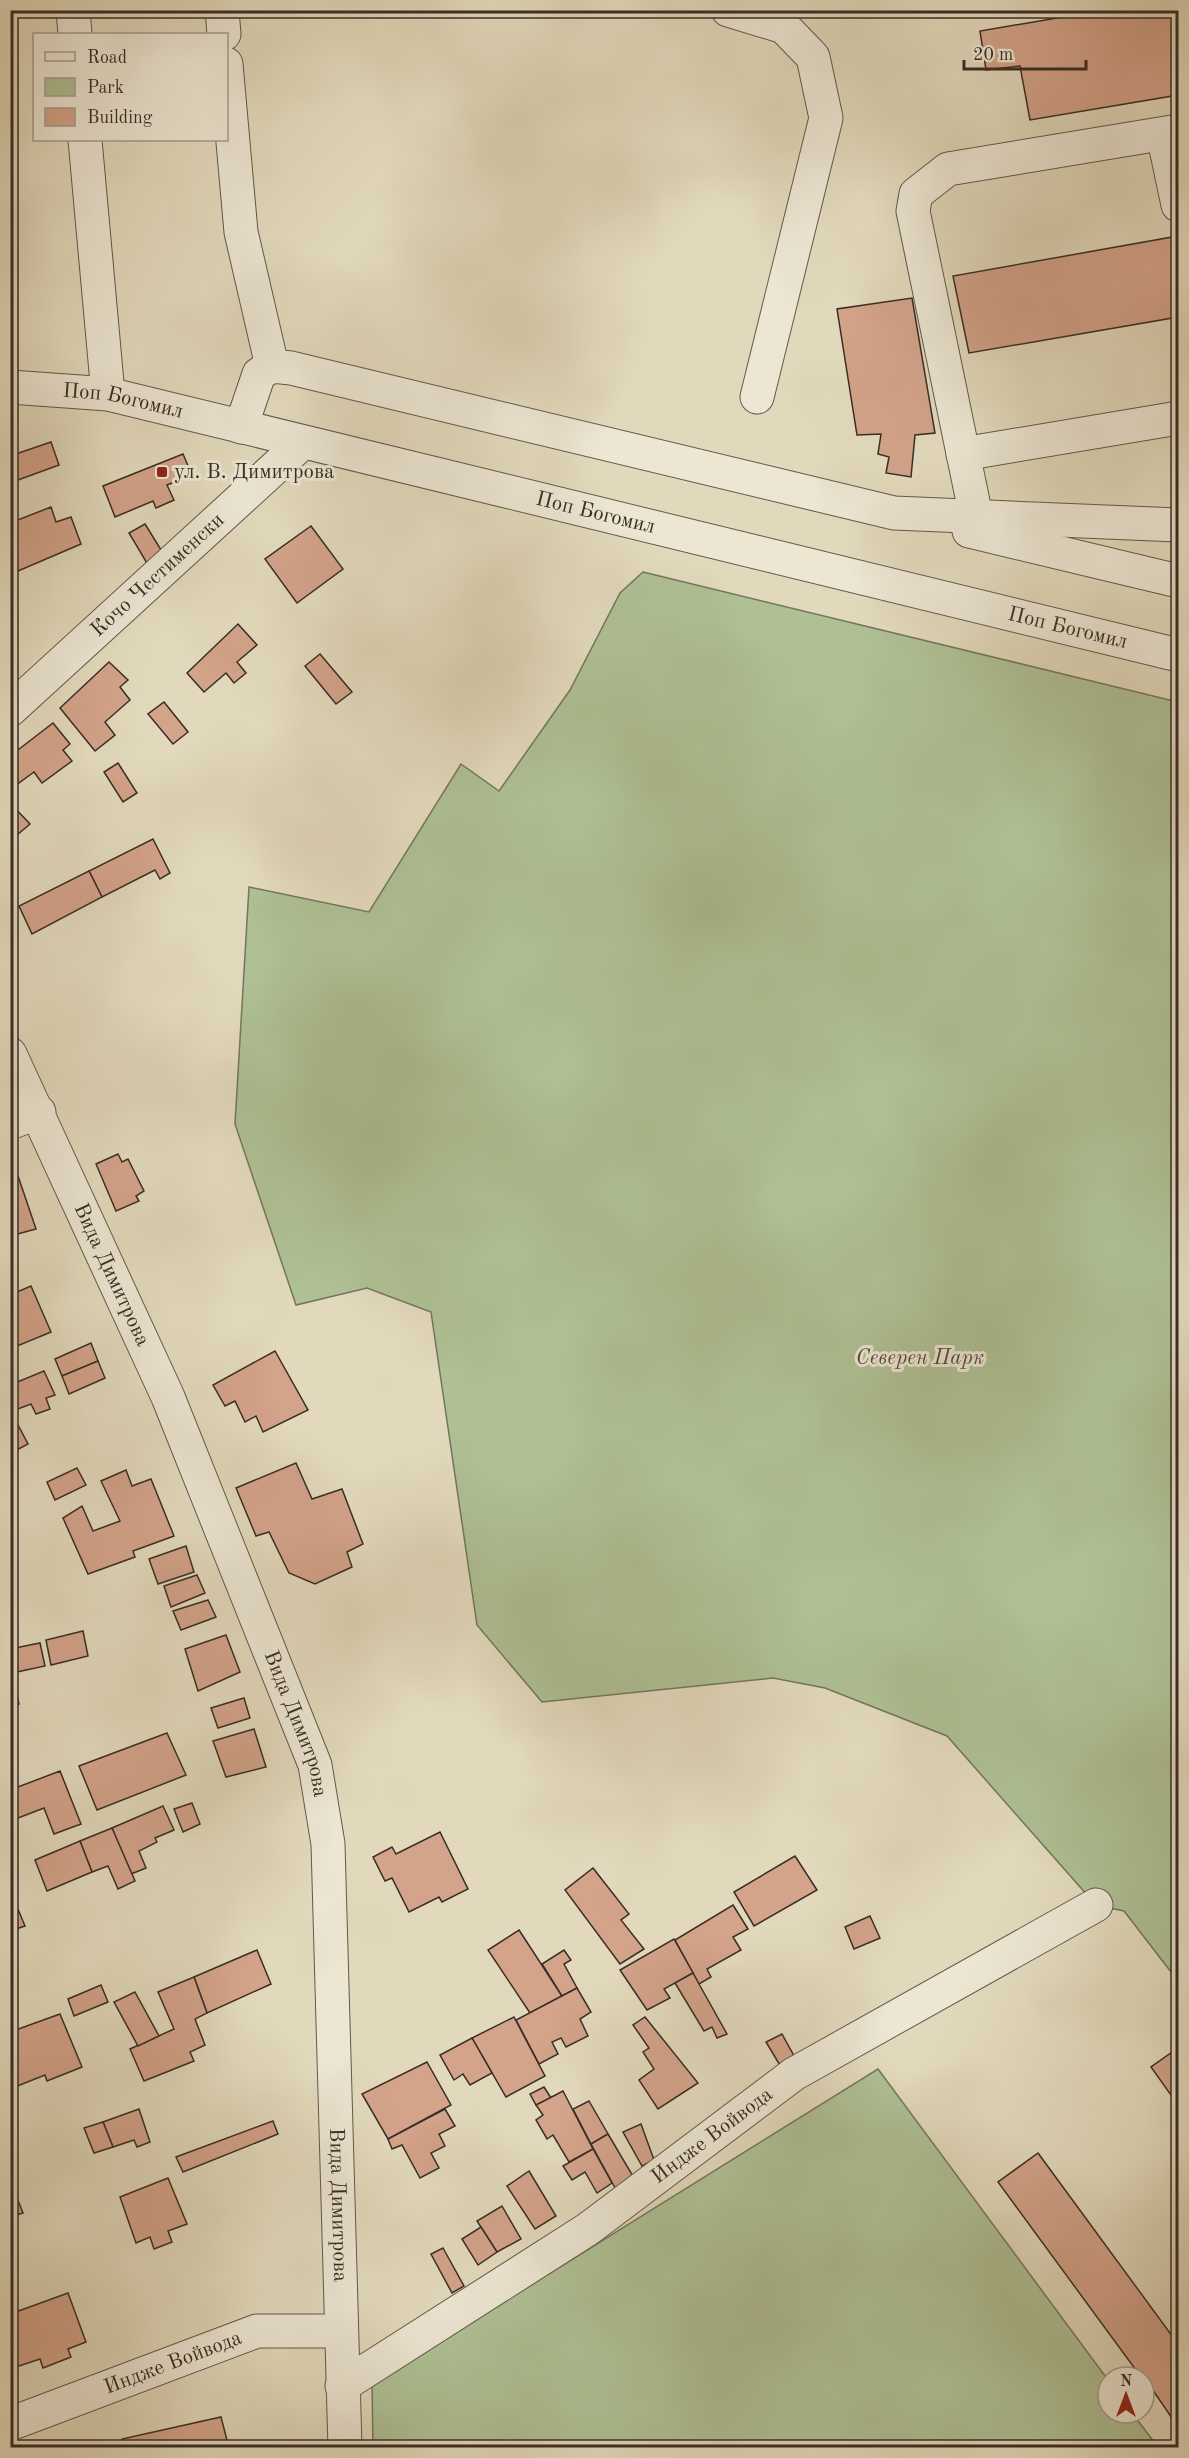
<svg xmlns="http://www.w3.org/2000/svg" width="1189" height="2458" viewBox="0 0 1189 2458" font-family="'Old Standard TT',serif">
<rect width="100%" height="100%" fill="#e2d9bc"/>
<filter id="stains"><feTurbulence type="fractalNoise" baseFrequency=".00333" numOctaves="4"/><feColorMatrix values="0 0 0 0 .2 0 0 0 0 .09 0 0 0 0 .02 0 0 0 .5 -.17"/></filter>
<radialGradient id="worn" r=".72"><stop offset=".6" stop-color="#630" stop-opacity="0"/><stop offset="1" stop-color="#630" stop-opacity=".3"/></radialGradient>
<g fill="#aec094" stroke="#73765d" stroke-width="1.5">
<polygon points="643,572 1178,702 1178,1981 1124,1911 1096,1905 947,1736 825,1688 773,1678 542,1702 477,1625 431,1312 367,1288 296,1305 235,1124 249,887 369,912 461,764 499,791 570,690 620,593"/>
<polygon points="878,2069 1108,2380 1108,2413 1132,2413 1158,2447 373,2447 372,2384"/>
</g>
<g fill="#d3a38a" stroke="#382d26" stroke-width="1.5">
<polygon points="1104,10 1178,10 1178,95 1030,120 1020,66 986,70 980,31"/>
<polygon points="1178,236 1178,317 969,353 953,276"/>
<polygon points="912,298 935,433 915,435 911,477 886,473 889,457 878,454 881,434 857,435 837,309"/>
<polygon points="51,442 59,465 18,480 10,456"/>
<polygon points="183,454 192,475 167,485 174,500 156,508 153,501 115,517 103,486"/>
<polygon points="51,507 56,522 71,517 81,544 18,571 10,555 10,523"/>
<polygon points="145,524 163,553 148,565 129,533"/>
<polygon points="311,526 343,569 297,603 265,559"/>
<polygon points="238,624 257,645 237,662 246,673 234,683 226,673 204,692 187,673"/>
<polygon points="320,654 352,692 336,704 305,666"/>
<polygon points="109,662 128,680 120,687 130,700 105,722 115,735 95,751 60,708"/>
<polygon points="164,702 188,732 173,744 148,714"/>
<polygon points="53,723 70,744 63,750 72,761 42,783 34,772 12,788 10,756"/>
<polygon points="118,763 137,793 123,802 104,772"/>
<polygon points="10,803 30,824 10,841"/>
<polygon points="153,839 170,873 160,879 155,870 102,897 89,871"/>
<polygon points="89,871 102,897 32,934 19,906"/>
<polygon points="118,1154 122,1162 128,1159 144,1191 136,1196 139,1201 116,1211 96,1164"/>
<polygon points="16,1170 36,1229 10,1236 10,1172"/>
<polygon points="31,1286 51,1332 10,1349 10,1295"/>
<polygon points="91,1343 98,1361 62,1376 55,1359"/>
<polygon points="275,1351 308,1410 263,1432 256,1416 245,1422 235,1401 225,1406 213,1385"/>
<polygon points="98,1361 105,1378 69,1394 62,1376"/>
<polygon points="44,1371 55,1395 46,1398 50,1409 36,1414 31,1404 10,1412 10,1385"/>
<polygon points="17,1423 28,1444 13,1452 10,1426"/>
<polygon points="296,1463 312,1499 342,1489 363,1544 347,1552 352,1567 315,1584 289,1573 269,1532 256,1536 236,1488"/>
<polygon points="77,1468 86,1485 55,1500 47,1482"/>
<polygon points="126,1470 132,1486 151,1479 174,1536 133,1551 135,1557 88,1574 63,1518 82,1506 93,1531 120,1521 101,1481"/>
<polygon points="186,1546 194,1572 158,1584 149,1559"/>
<polygon points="197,1575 205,1593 171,1607 164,1586"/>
<polygon points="208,1600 216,1617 181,1630 173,1611"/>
<polygon points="83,1631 88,1656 51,1665 46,1640"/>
<polygon points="226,1635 240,1672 198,1691 185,1649"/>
<polygon points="40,1643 45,1666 12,1673 10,1649"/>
<polygon points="10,1664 19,1704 10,1705"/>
<polygon points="244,1698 250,1718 218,1728 211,1708"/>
<polygon points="254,1729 266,1767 226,1777 213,1741"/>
<polygon points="167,1733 186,1775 97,1810 79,1766"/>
<polygon points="60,1771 81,1824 54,1834 44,1808 13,1820 10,1790"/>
<polygon points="192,1803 200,1824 183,1832 174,1809"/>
<polygon points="163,1806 174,1830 155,1838 157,1842 139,1851 146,1868 131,1874 112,1828"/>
<polygon points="112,1828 135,1881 118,1889 108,1866 92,1872 80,1841"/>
<polygon points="440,1832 468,1889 442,1902 439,1897 409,1912 392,1878 385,1881 373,1857 392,1847 396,1854"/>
<polygon points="80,1841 92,1872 47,1891 35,1860"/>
<polygon points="795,1856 817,1890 754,1926 734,1892"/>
<polygon points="593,1868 629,1914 621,1920 644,1949 620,1964 565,1890"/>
<polygon points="10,1890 25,1926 10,1931"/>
<polygon points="733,1905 748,1929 733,1937 741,1950 707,1969 711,1977 699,1984 675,1940"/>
<polygon points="870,1916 880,1938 854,1949 845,1927"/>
<polygon points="519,1930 562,1996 530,2013 488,1950"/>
<polygon points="674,1939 693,1973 664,1989 670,1998 647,2010 620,1970"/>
<polygon points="257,1950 271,1984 207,2013 194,1977"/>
<polygon points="564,1950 571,1960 564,1964 577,1988 562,1996 542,1964"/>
<polygon points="693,1973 699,1984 727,2034 717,2038 712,2027 704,2031 675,1983"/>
<polygon points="194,1977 207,2013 195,2019 205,2045 190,2052 194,2061 144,2081 130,2049 174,2029 158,1992"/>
<polygon points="101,1985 108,2002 74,2016 68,1999"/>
<polygon points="577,1988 591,2012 580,2019 588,2036 566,2047 561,2038 552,2042 558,2054 539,2064 516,2020"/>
<polygon points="135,1992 159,2036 138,2046 114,2002"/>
<polygon points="60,2014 82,2067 47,2081 45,2075 10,2089 10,2032"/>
<polygon points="514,2017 545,2076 506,2097 472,2038"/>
<polygon points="645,2017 698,2083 658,2109 639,2080 654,2069 643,2052 649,2048 633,2025"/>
<polygon points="782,2034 799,2065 784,2072 766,2042"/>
<polygon points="472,2038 492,2073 470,2085 463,2074 454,2080 440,2055"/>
<polygon points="1178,2048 1178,2105 1151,2067"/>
<polygon points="427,2062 451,2105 388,2139 362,2094"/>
<polygon points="544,2087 551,2098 536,2105 530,2094"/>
<polygon points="563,2091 593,2149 569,2162 553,2135 547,2139 536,2120 543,2115 536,2105"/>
<polygon points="589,2101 608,2134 591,2144 573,2109"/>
<polygon points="139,2109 150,2142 137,2147 134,2140 113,2147 103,2122"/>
<polygon points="445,2109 455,2126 439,2134 445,2146 431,2153 439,2168 420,2178 402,2145 392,2149 388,2139"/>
<polygon points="273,2121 278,2134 183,2172 176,2157"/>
<polygon points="103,2122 113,2147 94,2153 84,2128"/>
<polygon points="641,2124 654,2160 642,2166 623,2132"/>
<polygon points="608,2134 637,2183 619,2195 591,2144"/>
<polygon points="593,2149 612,2183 597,2193 585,2172 572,2180 563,2166"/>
<polygon points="1038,2153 1178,2344 1178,2422 1176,2424 1144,2377 1141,2377 998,2182"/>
<polygon points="529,2171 556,2216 535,2229 507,2186"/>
<polygon points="168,2178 187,2224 168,2231 172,2242 154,2249 150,2237 136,2243 120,2197"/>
<polygon points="10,2180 23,2213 10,2217"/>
<polygon points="502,2206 521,2239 497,2252 477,2221"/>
<polygon points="481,2227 497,2252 478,2265 462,2239"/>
<polygon points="443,2248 464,2286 452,2293 431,2254"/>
<polygon points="68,2293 86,2342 68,2349 71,2357 43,2368 40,2359 10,2369 10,2323 16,2321 13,2313"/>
<polygon points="221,2417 229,2448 123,2448 122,2439"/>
</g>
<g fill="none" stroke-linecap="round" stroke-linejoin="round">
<defs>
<g id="minor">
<polyline points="73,10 75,34"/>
<polyline points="222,10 224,34"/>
<polyline points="728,10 784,27 813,57 826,118 757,397"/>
<polyline points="226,64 241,232 272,366"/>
<polyline points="1163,134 1178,205"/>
<polyline points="85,140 108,394"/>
<path id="s1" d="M10,387L108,394L1178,655"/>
<polyline points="241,427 259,374 272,366 291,368 894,513 1178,525"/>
<polyline points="963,454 1178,418"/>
<polyline points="976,516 913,211 916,194 948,169 1178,131"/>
<polyline points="969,531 1178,581"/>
<path id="s2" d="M10,710L303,442"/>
<path id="s3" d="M10,1054L168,1397L315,1765L328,1844L345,2448"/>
<polyline points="10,1123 39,1112"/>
<path id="s4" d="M342,2386L588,2229L794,2074L1096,1905"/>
<path id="s5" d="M10,2424L257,2331H340"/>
</g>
</defs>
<use href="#minor" stroke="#62584c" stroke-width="35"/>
<use href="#minor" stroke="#ece6d3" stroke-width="33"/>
</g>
<rect fill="#8f2418" stroke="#ece6d3" stroke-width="2" x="156" y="466" width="12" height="12" rx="3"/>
<g text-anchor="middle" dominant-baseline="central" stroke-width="6" stroke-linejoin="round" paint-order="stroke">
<g font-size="21" fill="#382d26" stroke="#ece6d3">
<text stroke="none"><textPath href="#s1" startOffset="114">Поп Богомил</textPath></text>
<text stroke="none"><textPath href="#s1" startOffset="600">Поп Богомил</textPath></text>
<text stroke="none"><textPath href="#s2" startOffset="200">Кочо Честименски</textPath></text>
<text stroke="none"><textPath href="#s1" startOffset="1086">Поп Богомил</textPath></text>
<text stroke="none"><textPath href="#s3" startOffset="243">Вида Димитрова</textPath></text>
<text stroke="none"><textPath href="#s3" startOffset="729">Вида Димитрова</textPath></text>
<text stroke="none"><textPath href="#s4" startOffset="447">Индже Войвода</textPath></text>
<text stroke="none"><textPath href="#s3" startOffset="1215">Вида Димитрова</textPath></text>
<text stroke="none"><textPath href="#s5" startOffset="174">Индже Войвода</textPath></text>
</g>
<g font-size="21" fill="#382d26" stroke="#ece6d3" text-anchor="start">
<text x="174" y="472">ул. В. Димитрова</text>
</g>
<g font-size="21" font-style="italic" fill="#504a3c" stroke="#ece6d3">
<text x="920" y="1358">Северен Парк</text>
</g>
</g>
<rect width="1189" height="2458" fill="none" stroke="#e2d9bc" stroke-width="36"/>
<rect x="12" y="12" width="1165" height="2434" fill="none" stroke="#382d26" stroke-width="3"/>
<rect x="18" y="18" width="1153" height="2422" fill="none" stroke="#382d26" stroke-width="1.5"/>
<rect x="33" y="33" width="195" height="108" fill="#ece6d3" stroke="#a49c8e" stroke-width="1.5"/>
<rect x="45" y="52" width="30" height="9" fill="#ece6d3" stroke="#a49c8e" stroke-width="1.5"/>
<text x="87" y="63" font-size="18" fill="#382d26">Road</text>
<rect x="45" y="78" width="30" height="18" fill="#aec094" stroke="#a49c8e" stroke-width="1.5"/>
<text x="87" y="93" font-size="18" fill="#382d26">Park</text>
<rect x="45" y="108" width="30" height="18" fill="#d3a38a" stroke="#a49c8e" stroke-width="1.5"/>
<text x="87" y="123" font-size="18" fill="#382d26">Building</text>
<g transform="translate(1126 2395)"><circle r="28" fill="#ece6d3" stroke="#a49c8e" stroke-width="1.5"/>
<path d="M0-4.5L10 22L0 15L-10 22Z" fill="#8f2418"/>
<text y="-9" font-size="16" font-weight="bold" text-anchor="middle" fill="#382d26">N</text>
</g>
<path d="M964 60v9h122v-9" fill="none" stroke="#382d26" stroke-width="3"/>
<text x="973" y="60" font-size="18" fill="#382d26" stroke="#ece6d3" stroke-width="4.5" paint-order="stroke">20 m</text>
<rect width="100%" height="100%" filter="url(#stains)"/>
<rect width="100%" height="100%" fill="url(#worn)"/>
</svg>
